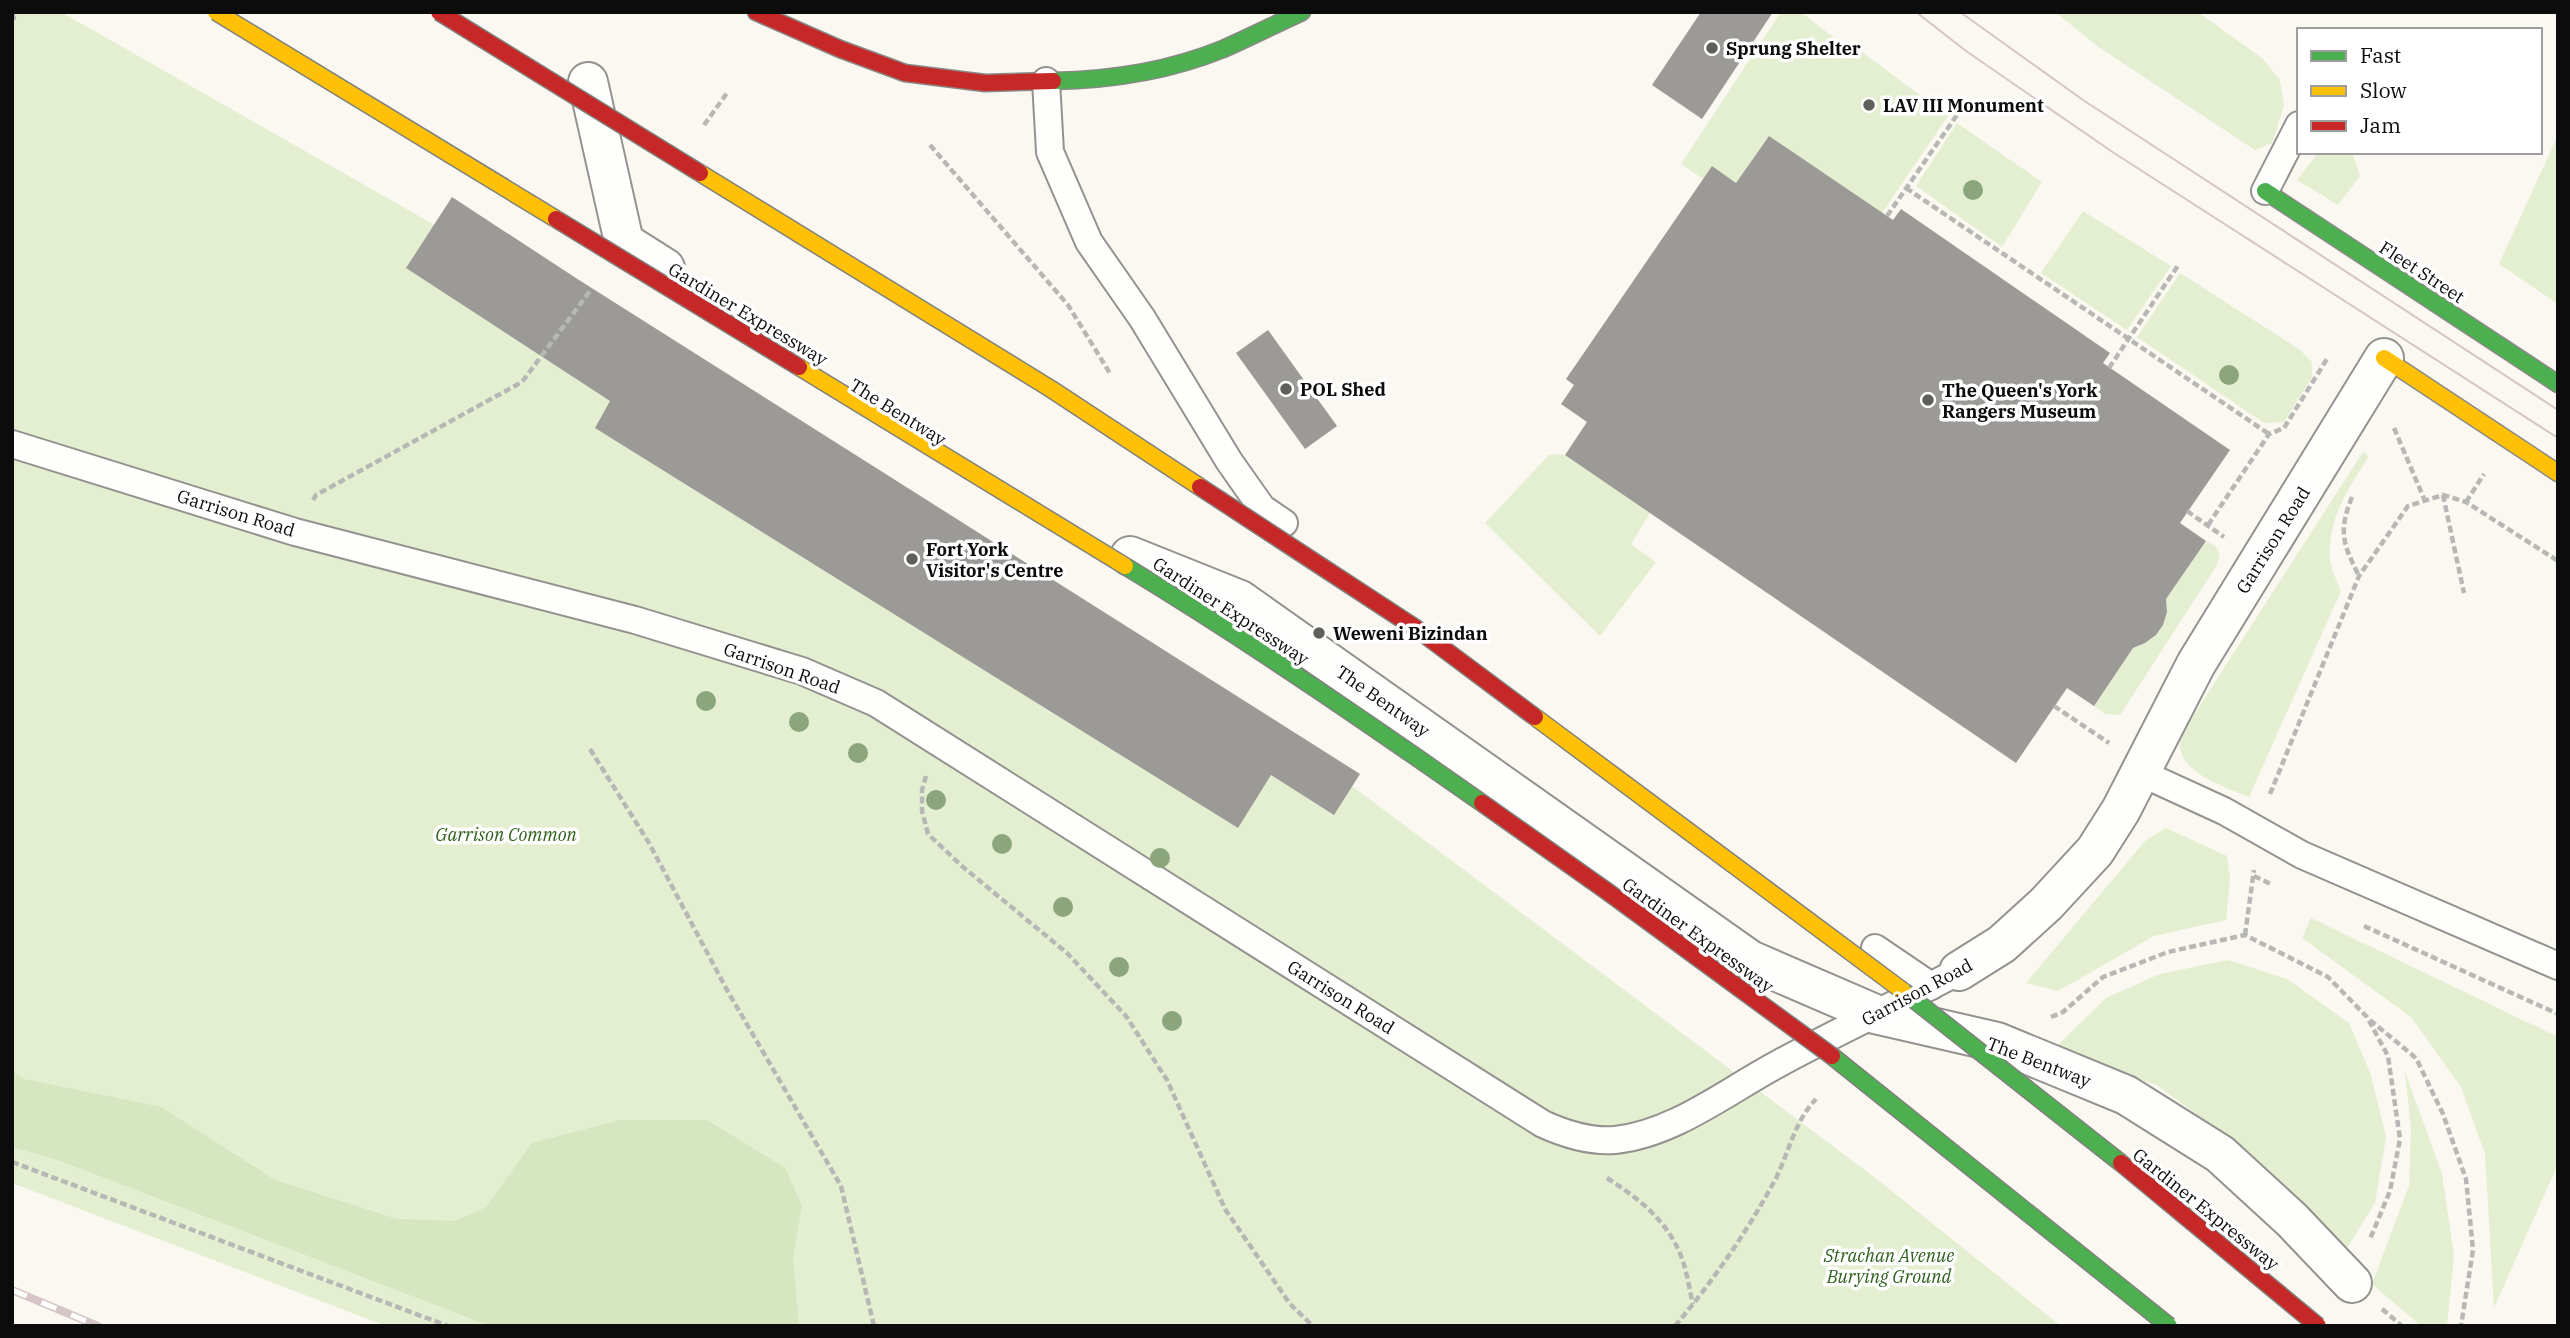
<svg xmlns="http://www.w3.org/2000/svg" width="2570" height="1338" viewBox="0 0 2570 1338" font-family="'IBM Plex Serif',serif">
<rect width="100%" height="100%" fill="#faf8f0"/>
<g fill="#e4efd1">
<polygon points="12,12 61,12 873,475 1352,786 1874,1177 2061,1326 386,1326 12,1183"/>
<polygon points="1781,12 1801,12 1829,34 1862,52 1948,116 1882,213 1769,136 1736,183 1712,167 1703,179 1681,164"/>
<polygon points="2055,12 2198,12 2263,59 2280,80 2284,106 2272,143 2255,150 2100,48"/>
<polygon points="1957,123 2042,182 2002,247 1916,186"/>
<polygon points="2558,135 2558,304 2499,264"/>
<polygon points="2319,152 2352,152 2360,176 2338,205 2297,180"/>
<polygon points="2083,211 2171,266 2127,330 2041,273"/>
<polygon points="2180,273 2299,349 2312,362 2312,377 2284,422 2264,423 2137,337"/>
<path d="M2363,452L2369,456C2349,488 2327,519 2330,559C2331,569 2337,581 2341,591L2249,797C2227,788 2181,774 2180,745C2180,739 2186,730 2188,724Z"/>
<polygon points="1550,454 1565,455 1650,513 1631,544 1656,562 1600,636 1485,523"/>
<polygon points="2206,541 2215,546 2220,554 2217,565 2120,715 2105,714 2094,706 2133,648 2145,643 2156,635 2163,625 2167,612 2166,599"/>
<polygon points="2166,828 2227,856 2230,878 2226,920 2154,936 2058,991 2026,983 2145,841"/>
<polygon points="2311,918 2558,1037 2558,1164 2494,1308 2485,1154 2461,1087 2411,1017 2302,938"/>
<polygon points="2228,960 2287,979 2349,1023 2371,1075 2386,1137 2375,1203 2344,1253 2298,1197 2237,1144 2158,1086 2056,1047 2106,998 2160,974"/>
<polygon points="2405,1072 2442,1174 2454,1255 2447,1326 2421,1326 2372,1284 2409,1186 2411,1129"/>
</g>
<polygon fill="#d5e6c0" points="12,1071 24,1079 161,1107 275,1180 397,1219 455,1221 486,1207 532,1143 620,1120 707,1120 785,1168 802,1206 793,1258 799,1326 490,1326 58,1160 12,1147"/>
<g fill="#9c9a96">
<polygon points="1701,12 1773,12 1702,119 1652,85"/>
<polygon points="1769,136 1893,220 1901,209 2110,353 2103,363 2230,450 2180,523 2206,541 2166,599 2167,612 2163,625 2156,635 2145,643 2133,648 2094,706 2067,688 2016,763 1565,455 1587,422 1561,404 1574,385 1566,379 1712,166 1736,183"/>
<polygon points="452,197 579,280 1360,774 1334,815 1271,775 1238,828 595,428 610,401 406,268"/>
<polygon points="1268,330 1337,426 1305,449 1236,353"/>
</g>
<g fill="none" stroke-linecap="round" stroke-linejoin="round">
<defs>
<g id="lane">
<polyline points="1046,81 1050,152 1089,242 1142,318 1229,461 1262,508 1284,523"/>
<polyline points="2265,191 2299,125"/>
<path d="M12,444L295,532L635,620L802,671L876,703L1543,1124C1565,1134 1590,1142 1615,1140C1674,1134 1727,1091 1778,1064C1838,1031 1900,1003 1959,971"/>
<polyline points="2139,772 2224,811 2302,855 2558,966"/>
<polyline points="1875,948 1931,986"/>
</g>
<g id="street">
<polyline points="588,82 624,242 665,268"/>
<polyline points="1130,556 1240,600 1750,960 1875,1014 1997,1042 2126,1095 2220,1154 2292,1220 2352,1283"/>
<polyline points="1959,971 2002,944 2046,904 2095,851 2121,810 2196,664 2384,358"/>
</g>
<g id="fast">
<path d="M1053,81C1110,80 1169,71 1223,49C1250,37 1276,24 1302,12"/>
<polyline points="2265,191 2558,384"/>
</g>
<polyline id="slow" points="2384,358 2558,473"/>
<polyline id="jam" points="756,12 840,49 905,73 985,83 1053,81"/>
</defs>
<use href="#lane" stroke="#93928f" stroke-width="30"/>
<use href="#street" stroke="#93928f" stroke-width="42"/>
<use href="#fast" stroke="#8a8985" stroke-width="19"/>
<use href="#slow" stroke="#8a8985" stroke-width="19"/>
<use href="#jam" stroke="#8a8985" stroke-width="19"/>
<g stroke="#b7b7b5" stroke-width="4.5" stroke-dasharray="7 3.5" stroke-linecap="butt">
<polyline points="12,13 14,18 12,24"/>
<polyline points="704,125 727,93"/>
<polyline points="930,145 1068,305 1111,375"/>
<polyline points="1906,188 2269,434"/>
<polyline points="1887,216 1957,115"/>
<polyline points="2109,368 2179,264"/>
<polyline points="2394,428 2425,501"/>
<polyline points="2443,495 2464,593"/>
<path d="M2352,497C2338,532 2343,544 2359,576"/>
<polyline points="313,500 316,495 522,382 590,291"/>
<polyline points="2466,502 2484,474"/>
<polyline points="2187,511 2224,537"/>
<polyline points="2208,525 2269,434 2284,428 2327,359"/>
<polyline points="2054,706 2109,743"/>
<polyline points="590,749 649,843 727,990 841,1186 874,1326"/>
<polyline points="926,776 922,790 922,811 928,834 963,867 1067,953 1126,1016 1167,1080 1225,1209 1290,1304 1313,1326"/>
<polyline points="2270,794 2359,576 2408,506 2443,495 2466,502 2558,561"/>
<polyline points="2254,876 2273,885"/>
<polyline points="2364,926 2558,1014"/>
<polyline points="2245,935 2254,870"/>
<polyline points="2051,1017 2063,1012 2103,977 2168,952 2245,935 2328,977 2367,1017 2388,1056 2400,1139 2390,1191 2370,1239"/>
<polyline points="2370,1020 2416,1058 2443,1114 2466,1179 2473,1250 2461,1326"/>
<polyline points="12,1162 448,1326"/>
<path d="M1607,1178C1638,1198 1667,1220 1681,1256C1687,1271 1689,1288 1693,1304"/>
<polyline points="2382,1309 2402,1326"/>
<path d="M1675,1326C1713,1281 1747,1232 1775,1180C1789,1153 1794,1122 1816,1099"/>
</g>
<use href="#lane" stroke="#fefefd" stroke-width="26"/>
<use href="#street" stroke="#fefefd" stroke-width="38"/>
<use href="#fast" stroke="#4caf50" stroke-width="16"/>
<use href="#slow" stroke="#ffc107" stroke-width="16"/>
<use href="#jam" stroke="#c62828" stroke-width="16"/>
<g stroke="#d6c5c6" stroke-width="2">
<polyline points="1916,12 1966,51 2114,153 2558,438"/>
<polyline points="1960,12 2083,100 2558,410"/>
</g>
<defs>
<polyline id="rail" points="12,1290 98,1326"/>
</defs>
<use href="#rail" stroke="#d6c5c6" stroke-width="8"/>
<use href="#rail" stroke="#fff" stroke-width="5" stroke-dasharray="16" stroke-linecap="butt"/>
<defs>
<g id="fast-bridge">
<path d="M1125,566C1247,640 1365,721 1482,803"/>
<polyline points="1903,991 2121,1163"/>
<polyline points="1832,1056 2169,1326"/>
</g>
<g id="slow-bridge">
<polyline points="216,12 556,219"/>
<polyline points="700,173 1051,389 1200,487"/>
<polyline points="799,367 1125,566"/>
<polyline points="1535,717 1903,991"/>
</g>
<g id="jam-bridge">
<polyline points="439,12 700,173"/>
<polyline points="556,219 799,367"/>
<polyline points="1200,487 1417,629 1535,717"/>
<polyline points="1482,803 1608,892 1832,1056"/>
<polyline points="2121,1163 2318,1326"/>
</g>
</defs>
<use href="#fast-bridge" stroke="#80807c" stroke-width="19" stroke-linecap="butt"/>
<use href="#slow-bridge" stroke="#80807c" stroke-width="19" stroke-linecap="butt"/>
<use href="#jam-bridge" stroke="#80807c" stroke-width="19" stroke-linecap="butt"/>
<use href="#fast-bridge" stroke="#4caf50" stroke-width="16"/>
<use href="#slow-bridge" stroke="#ffc107" stroke-width="16"/>
<use href="#jam-bridge" stroke="#c62828" stroke-width="16"/>
</g>
<g fill="#8ba57d">
<circle cx="1973" cy="190" r="10"/>
<circle cx="2229" cy="375" r="10"/>
<circle cx="706" cy="701" r="10"/>
<circle cx="799" cy="722" r="10"/>
<circle cx="858" cy="753" r="10"/>
<circle cx="936" cy="800" r="10"/>
<circle cx="1002" cy="844" r="10"/>
<circle cx="1160" cy="858" r="10"/>
<circle cx="1063" cy="907" r="10"/>
<circle cx="1119" cy="967" r="10"/>
<circle cx="1172" cy="1021" r="10"/>
</g>
<g fill="#5f5f5c" stroke="#fff" stroke-width="2.5">
<circle cx="1712" cy="48" r="7"/>
<circle cx="1869" cy="105" r="7"/>
<circle cx="1286" cy="389" r="7"/>
<circle cx="1928" cy="400" r="7"/>
<circle cx="912" cy="559" r="7"/>
<circle cx="1319" cy="633" r="7"/>
</g>
<g text-anchor="middle" dominant-baseline="central" stroke-width="7" stroke-linejoin="round" paint-order="stroke">
<g font-size="18" font-weight="bold" fill="#0c0c0c" stroke="#fff" text-anchor="start">
<text x="1726" y="48">Sprung Shelter</text>
<text x="1883" y="105">LAV III Monument</text>
<text x="1300" y="389">POL Shed</text>
<text x="1942" y="390">The Queen's York<tspan x="1942" dy="21">Rangers Museum</tspan></text>
<text x="926" y="549">Fort York<tspan x="926" dy="21">Visitor's Centre</tspan></text>
<text x="1333" y="633">Weweni Bizindan</text>
</g>
<g font-size="18" fill="#0c0c0c" stroke="#fff">
<text transform="translate(2422 272) rotate(33)">Fleet Street</text>
<text transform="translate(748 314) rotate(31)">Gardiner Expressway</text>
<text transform="translate(898 412) rotate(32)">The Bentway</text>
<text transform="translate(236 513) rotate(17)">Garrison Road</text>
<text transform="translate(2273 540) rotate(-58)">Garrison Road</text>
<text transform="translate(1231 611) rotate(33)">Gardiner Expressway</text>
<text transform="translate(782 668) rotate(19)">Garrison Road</text>
<text transform="translate(1383 701) rotate(35)">The Bentway</text>
<text transform="translate(1698 935) rotate(36)">Gardiner Expressway</text>
<text transform="translate(1917 992) rotate(-28)">Garrison Road</text>
<text transform="translate(1341 997) rotate(32)">Garrison Road</text>
<text transform="translate(2039 1062) rotate(21)">The Bentway</text>
<text transform="translate(2206 1209) rotate(39)">Gardiner Expressway</text>
</g>
<g font-size="18" font-style="italic" fill="#30611f" stroke="#fff">
<text x="506" y="834">Garrison Common</text>
<text x="1889" y="1255">Strachan Avenue<tspan x="1889" dy="21">Burying Ground</tspan></text>
</g>
</g>
<rect width="2570" height="1338" fill="none" stroke="#0c0c0c" stroke-width="28"/>
<rect x="2297" y="28" width="245" height="126" fill="#ffffff" stroke="#9e9e9e" stroke-width="2"/>
<rect x="2311" y="51" width="35" height="10" fill="#4caf50" stroke="#9e9e9e" stroke-width="2"/>
<text x="2360" y="63" font-size="21" fill="#0c0c0c">Fast</text>
<rect x="2311" y="86" width="35" height="10" fill="#ffc107" stroke="#9e9e9e" stroke-width="2"/>
<text x="2360" y="98" font-size="21" fill="#0c0c0c">Slow</text>
<rect x="2311" y="121" width="35" height="10" fill="#c62828" stroke="#9e9e9e" stroke-width="2"/>
<text x="2360" y="133" font-size="21" fill="#0c0c0c">Jam</text>
</svg>
